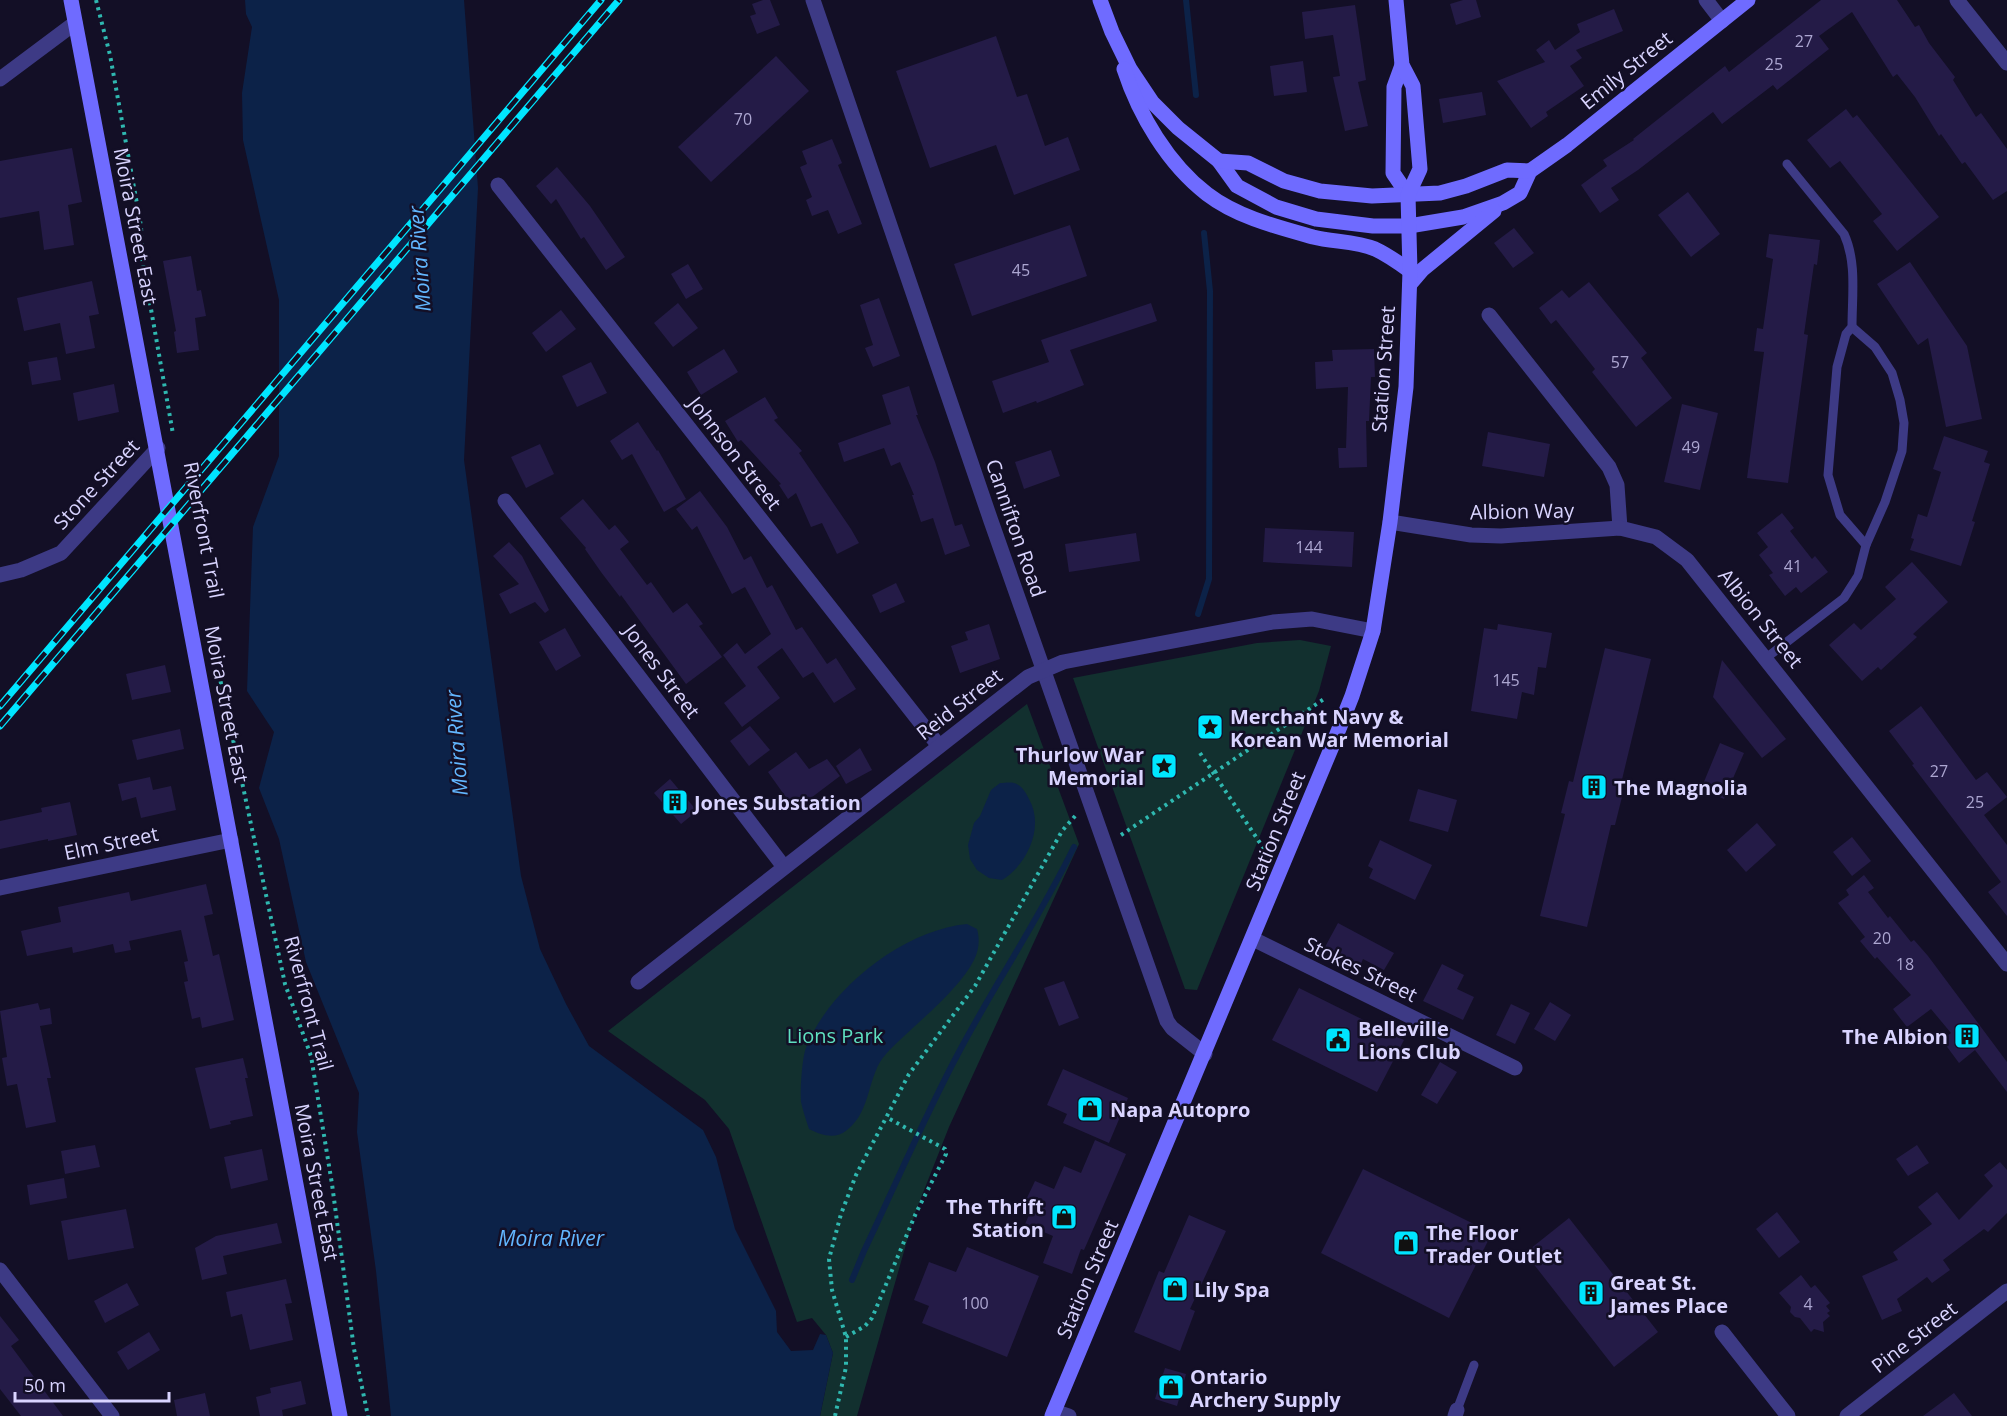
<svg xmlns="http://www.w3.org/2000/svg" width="2007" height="1416" viewBox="0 0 2007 1416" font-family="'Open Sans',sans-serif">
<rect width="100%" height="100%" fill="#130f26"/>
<g fill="#12302f">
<polygon points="1300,640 1331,646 1319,691 1197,990 1185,989 1073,678 1257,643"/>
<polygon points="1027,704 1079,844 949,1127 915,1213 857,1416 820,1416 833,1353 826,1335 812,1318 797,1322 729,1129 705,1100 608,1031"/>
</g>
<g fill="#0c2248">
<polygon points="245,0 464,0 478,188 464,460 521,876 540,949 566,1004 589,1046 703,1130 716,1157 735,1229 776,1311 777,1332 791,1351 813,1350 820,1334 826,1335 833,1353 820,1416 391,1416 376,1271 357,1132 359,1093 306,962 279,839 259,788 274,732 247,691 253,527 279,456 279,300 243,140 242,93 252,27 246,14"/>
<path d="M1000,783C1004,783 1010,782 1014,783C1022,785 1026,793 1029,799C1045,827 1027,865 1002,880L989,878L977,870L970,859L968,845L974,823L980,816L991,790Z"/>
<path d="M967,924L977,929C980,940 979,950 974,960C958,992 911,1027 886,1054C867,1074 872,1111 847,1130C835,1140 821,1135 809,1129C806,1120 803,1111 801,1102C800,1092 802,1057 806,1048C829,988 904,930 967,924Z"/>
</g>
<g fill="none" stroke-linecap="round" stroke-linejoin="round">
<g stroke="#0c2248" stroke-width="6">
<polyline points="1186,0 1196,95"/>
<polyline points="1198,614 1209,579 1210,291 1204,233"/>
<path d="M852,1280L864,1251C896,1184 925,1115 960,1050C997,981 1040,917 1074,847"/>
</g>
</g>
<g fill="#241b47">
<polygon points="763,0 770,0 780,25 757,34 750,16 756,14 752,4"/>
<polygon points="1463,0 1476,0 1481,17 1456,25 1450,4"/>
<polygon points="1821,0 1897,0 1915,27 1919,25 1929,43 1955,77 1953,80 1976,117 1981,113 2007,149 2007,191 1993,200 1965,162 1962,164 1941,134 1939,136 1915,97 1897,74 1893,77 1852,12 1819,36 1829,49 1777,90 1773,85 1722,124 1713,112 1638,170 1611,188 1619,200 1600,213 1581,185 1607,166 1603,160 1634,140 1633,139 1725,66 1729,72"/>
<polygon points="1355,5 1366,80 1358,82 1368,126 1345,131 1333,77 1340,76 1333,35 1305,39 1302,12"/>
<polygon points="1614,9 1623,31 1576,50 1582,58 1570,66 1584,86 1546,112 1548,116 1531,128 1497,81 1545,62 1536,50 1549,40 1555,50 1580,32 1577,24"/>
<polygon points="996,36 1017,97 1027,94 1045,146 1068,137 1080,170 1014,195 996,145 930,168 896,71"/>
<polygon points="776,56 809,91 711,182 678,147"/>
<polygon points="1303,61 1307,92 1274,96 1270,66"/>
<polygon points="1482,92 1486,115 1443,123 1439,99"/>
<polygon points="1846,109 1853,118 1857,115 1939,217 1897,251 1873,221 1882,214 1840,161 1830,168 1807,140"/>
<polygon points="832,139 842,163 838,165 862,224 838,234 828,210 812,216 806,200 812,197 800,167 807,164 802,151"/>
<polygon points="72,148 82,202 68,205 74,245 44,250 39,211 0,218 0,161"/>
<polygon points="557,167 590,206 625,257 606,270 584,237 581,239 556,199 551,204 536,186"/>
<polygon points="1688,192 1720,234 1691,257 1658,215"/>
<polygon points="1070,225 1087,276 972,316 954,264"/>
<polygon points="1514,228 1534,253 1513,268 1494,243"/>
<polygon points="1769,234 1820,240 1817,265 1814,264 1804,334 1808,335 1788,483 1747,478 1764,352 1754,351 1757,328 1763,329 1773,259 1766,257"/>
<polygon points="191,256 197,291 201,290 206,316 195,318 199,350 177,353 174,332 176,331 163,261"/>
<polygon points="1910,262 1967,346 1982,419 1946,427 1928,338 1918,345 1877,284"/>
<polygon points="688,264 703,289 686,299 671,274"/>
<polygon points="92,281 99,314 89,316 95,348 66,354 60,323 24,331 17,298"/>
<polygon points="1589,282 1647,353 1641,358 1672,398 1636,427 1592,372 1595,369 1556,320 1551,324 1539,308 1562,290 1569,298"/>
<polygon points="879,298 900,356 873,367 865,348 873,345 860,305"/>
<polygon points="678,303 698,328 673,347 654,323"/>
<polygon points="1151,303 1157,321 1070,350 1084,385 1037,403 1036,401 1003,413 992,381 1049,362 1041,340"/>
<polygon points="561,310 576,329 546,352 532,333"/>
<polygon points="724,349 738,372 701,395 687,372"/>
<polygon points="1374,349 1375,377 1371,377 1369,421 1366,421 1367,467 1339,468 1338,448 1346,448 1348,387 1316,389 1315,362 1333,361 1332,350"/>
<polygon points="57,357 61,380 32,385 28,362"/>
<polygon points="591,362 607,393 577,407 562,376"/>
<polygon points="114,384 119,412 78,421 73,393"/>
<polygon points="909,386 918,415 916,415 935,462 955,526 962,524 970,546 945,555 933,518 921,522 912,495 914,495 900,462 891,466 884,448 844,462 838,443 891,424 882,395"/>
<polygon points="765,397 778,418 774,420 802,451 799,453 851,529 859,543 837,554 822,523 811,527 796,493 788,499 779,485 781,484 741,440 738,442 725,421"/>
<polygon points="1682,404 1718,413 1700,490 1664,482"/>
<polygon points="638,422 657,451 658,450 686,499 664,512 632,454 622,460 610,441"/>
<polygon points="1488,432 1550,444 1544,477 1482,466"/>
<polygon points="1944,436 1988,451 1984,462 1990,464 1972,521 1975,522 1961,566 1910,550 1914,539 1911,538 1918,514 1927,517 1941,472 1933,469"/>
<polygon points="540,444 554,474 526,488 511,457"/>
<polygon points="1051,450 1060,476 1024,489 1015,462"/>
<polygon points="700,491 727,527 744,560 751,556 767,588 772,585 796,630 802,627 827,664 836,658 856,689 834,703 813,672 803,678 782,648 757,667 780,698 742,727 724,703 746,686 723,655 737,643 745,654 771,634 745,587 732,594 697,526 692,530 676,509"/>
<polygon points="583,499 609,530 615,525 629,542 620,549 647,585 651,582 673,613 687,603 703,624 699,626 722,657 686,684 621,595 620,597 601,572 585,549 586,548 560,518"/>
<polygon points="1782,513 1794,528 1790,531 1812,559 1815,556 1828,572 1801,593 1796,587 1785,596 1769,575 1773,573 1759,555 1768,547 1757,533"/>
<polygon points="1265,528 1354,532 1352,567 1263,562"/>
<polygon points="1136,533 1140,561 1069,572 1065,544"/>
<polygon points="509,542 522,556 543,597 549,610 545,613 535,602 510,614 499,594 519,584 493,556"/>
<polygon points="1912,562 1948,602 1913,634 1917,637 1881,670 1878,667 1862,681 1829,645 1854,623 1861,630 1896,599 1885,587"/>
<polygon points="896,583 905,602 880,613 872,595"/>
<polygon points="989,624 1000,659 960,673 951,646 968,640 965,632"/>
<polygon points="1498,624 1552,633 1546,668 1538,667 1534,695 1522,692 1517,719 1471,711 1484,628 1497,630"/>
<polygon points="565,628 581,656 556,671 539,642"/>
<polygon points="1605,648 1651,659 1619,792 1623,793 1615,825 1611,825 1587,927 1540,916 1565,814 1561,813 1569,781 1573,782"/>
<polygon points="1722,660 1786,739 1762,758 1713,697"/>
<polygon points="165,665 171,692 132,700 126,674"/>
<polygon points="1921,706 1976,780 1987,772 2007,797 1984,815 2007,845 2007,916 1988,892 2001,882 1912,765 1914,764 1889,731"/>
<polygon points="750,726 770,750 749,766 730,741"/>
<polygon points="180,729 184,749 137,760 132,740"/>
<polygon points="1720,743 1744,753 1724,799 1701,789"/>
<polygon points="860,748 872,770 846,784 836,766"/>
<polygon points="796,752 809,769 827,759 840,776 795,810 768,772"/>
<polygon points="150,777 153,790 171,786 176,810 141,818 136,797 122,801 118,784"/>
<polygon points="670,779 697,811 681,824 654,793"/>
<polygon points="1418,789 1457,800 1448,832 1409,821"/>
<polygon points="70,802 77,835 48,841 48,839 0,849 0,821 42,812 41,808"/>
<polygon points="1757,823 1776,845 1746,872 1727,850"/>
<polygon points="1852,837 1871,861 1852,876 1833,852"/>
<polygon points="1380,840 1432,865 1415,900 1369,878 1373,869 1368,866"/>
<polygon points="1864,875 1874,888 1868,892 1888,918 1890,916 1911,942 1914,940 1928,956 2007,1062 2007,1092 1975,1050 1959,1063 1942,1040 1951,1033 1931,1009 1907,1027 1893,1009 1911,995 1877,957 1875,959 1860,941 1865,937 1838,903 1849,895 1846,890"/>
<polygon points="206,884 213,914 204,916 213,956 219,954 234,1020 202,1028 200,1017 192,1019 184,982 188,981 184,962 188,961 181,930 129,941 131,950 115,953 113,944 73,953 72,947 27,956 21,931 61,922 58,907 129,892 131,901"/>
<polygon points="1338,923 1394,953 1384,970 1363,959 1360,966 1325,947"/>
<polygon points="1442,964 1464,975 1457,989 1474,997 1463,1020 1423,1001"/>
<polygon points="1064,981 1079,1018 1059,1026 1044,988"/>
<polygon points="1299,988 1404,1040 1377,1092 1272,1040"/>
<polygon points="1550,1002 1571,1015 1555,1041 1534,1029"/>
<polygon points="38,1003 40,1010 50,1008 52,1024 40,1026 51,1078 47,1078 56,1122 26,1128 17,1084 7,1086 2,1058 7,1057 0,1011"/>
<polygon points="1511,1004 1530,1013 1515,1044 1496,1035"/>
<polygon points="243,1058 248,1078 245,1078 253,1116 230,1121 231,1124 210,1129 195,1068"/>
<polygon points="1440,1062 1457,1072 1437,1104 1421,1095"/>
<polygon points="1063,1069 1128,1098 1109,1143 1063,1123 1067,1114 1047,1105"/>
<polygon points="1095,1140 1126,1154 1084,1250 1081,1249 1072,1274 1043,1263 1053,1236 1025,1224 1034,1204 1026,1200 1035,1181 1054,1189 1064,1166 1081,1173"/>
<polygon points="95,1145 100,1167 65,1174 61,1151"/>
<polygon points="1917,1145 1929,1163 1908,1176 1896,1159"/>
<polygon points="262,1149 268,1180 231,1189 224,1157"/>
<polygon points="2000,1162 2007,1170 2007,1213 1988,1232 1984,1229 1943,1260 1950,1270 1932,1283 1927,1277 1897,1299 1902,1311 1882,1320 1862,1276 1898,1260 1893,1252 1932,1224 1918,1207 1937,1192 1959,1220 1993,1186 1984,1175"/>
<polygon points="1363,1169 1492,1233 1449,1318 1321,1253"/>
<polygon points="64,1178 67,1198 30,1205 27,1185"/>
<polygon points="126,1209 134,1248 68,1260 61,1221"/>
<polygon points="1777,1212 1800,1242 1779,1258 1756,1229"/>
<polygon points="1189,1215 1226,1231 1190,1309 1195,1311 1180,1351 1134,1332 1159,1271 1164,1273"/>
<polygon points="1569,1218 1658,1332 1614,1367 1525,1253"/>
<polygon points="277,1223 282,1243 223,1256 227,1274 202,1280 195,1248 216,1236"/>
<polygon points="967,1247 1039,1276 1007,1357 922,1323 929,1306 914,1300 929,1262 956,1272"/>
<polygon points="1801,1275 1811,1288 1815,1285 1830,1303 1826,1306 1830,1311 1827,1313 1830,1316 1823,1322 1824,1332 1814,1329 1811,1332 1800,1318 1795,1317 1790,1312 1791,1307 1779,1293"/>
<polygon points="286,1279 292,1303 285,1304 293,1340 250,1350 242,1314 231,1317 226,1292"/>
<polygon points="127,1283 139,1305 105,1323 94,1301"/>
<polygon points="0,1316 19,1340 11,1346 63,1416 21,1416 0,1389"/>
<polygon points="149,1332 160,1350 128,1370 117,1352"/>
<polygon points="1165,1368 1186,1374 1177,1406 1155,1399"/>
<polygon points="301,1381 306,1404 282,1410 283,1416 260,1416 256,1397 271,1393 270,1388"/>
<polygon points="205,1393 210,1416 177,1416 174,1400"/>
<polygon points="1954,1393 1972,1416 1923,1416"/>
</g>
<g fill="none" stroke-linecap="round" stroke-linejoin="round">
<g stroke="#2fb8b0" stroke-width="4" stroke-dasharray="3 4.5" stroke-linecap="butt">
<polyline points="96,0 110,55 141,226 142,258 173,434"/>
<polyline points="219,674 285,984 311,1056 332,1184 354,1349 368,1416"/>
<polyline points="1200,753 1264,849"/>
<polyline points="1121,835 1324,699"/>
<polyline points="846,1337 865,1326 872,1318 916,1213 946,1154 945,1149 886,1117"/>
<polyline points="835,1416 846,1367 846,1337 832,1290 829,1259 841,1214 856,1175 909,1074 975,986 1062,831 1076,815"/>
</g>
<g stroke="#3d3a85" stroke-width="9">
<polyline points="1852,327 1875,347 1892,373 1900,400 1904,423 1902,451 1885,502 1866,545"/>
<path d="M1766,658L1844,598L1858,576L1866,545L1840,515L1828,475L1837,367L1846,334L1852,327C1852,296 1857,262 1844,234L1787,164"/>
<polyline points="1457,1410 1474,1365"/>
</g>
<g stroke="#3d3a85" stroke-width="15">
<polyline points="813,0 991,521 1167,1021 1172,1028 1205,1054"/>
<polyline points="1706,0 1722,21"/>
<polyline points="1957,0 2007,63"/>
<polyline points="0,79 75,23"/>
<polyline points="498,185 939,746"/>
<polyline points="1489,315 1609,467 1617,485 1620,528"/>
<polyline points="505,501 784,867"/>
<polyline points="1390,522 1471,535 1501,536 1620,528 1656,537 1687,560 2007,964"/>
<polyline points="0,575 21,570 61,553 158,448"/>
<polyline points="0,888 231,840"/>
<polyline points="1253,939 1515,1068"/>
<polyline points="638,982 1028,677 1063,662 1273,622 1312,619 1373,631"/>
<polyline points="0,1270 112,1416"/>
<polyline points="1722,1332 1788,1416"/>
<polyline points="1054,1411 1069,1416"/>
<polyline points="1455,1416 1457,1410"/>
<polyline points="1847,1416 2007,1291"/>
</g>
<g stroke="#6f6bff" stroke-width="15">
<polyline points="71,0 340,1416"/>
<polyline points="1100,0 1112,32 1130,69 1152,102 1178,128 1219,161 1237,186 1276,207 1316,219 1373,226 1409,226 1463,217 1503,203 1520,193 1530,171 1567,145 1748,0"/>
<polyline points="1402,65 1394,87 1393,173 1408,195"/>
<path d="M1124,69C1139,115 1168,164 1207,194C1237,217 1277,227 1313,237C1333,242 1356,241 1375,249C1388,255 1399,263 1410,271"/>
<polyline points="1219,161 1248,163 1284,181 1320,191 1372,196 1440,193 1466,186 1507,170 1530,171"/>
<polyline points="1410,284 1422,270 1494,211"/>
<polyline points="1052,1416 1333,744 1352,696 1373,631 1390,522 1406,387 1410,271 1408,195 1420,169 1413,86 1402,65 1396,0"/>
</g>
<defs>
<g id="rail">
<polyline points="0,706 601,0"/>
<polyline points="0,726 619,0"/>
</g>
</defs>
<use href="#rail" stroke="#00e5ff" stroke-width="7"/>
<use href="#rail" stroke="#130f26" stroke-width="4.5" stroke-dasharray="14" stroke-linecap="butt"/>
</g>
<defs>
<symbol id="sight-square" viewBox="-11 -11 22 22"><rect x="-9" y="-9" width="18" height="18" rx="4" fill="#00e5ff" stroke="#130f26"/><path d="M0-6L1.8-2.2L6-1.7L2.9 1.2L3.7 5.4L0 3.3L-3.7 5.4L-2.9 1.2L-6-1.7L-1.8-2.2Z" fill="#111"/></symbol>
<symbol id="building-square" viewBox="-11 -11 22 22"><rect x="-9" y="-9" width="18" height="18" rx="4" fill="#00e5ff" stroke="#130f26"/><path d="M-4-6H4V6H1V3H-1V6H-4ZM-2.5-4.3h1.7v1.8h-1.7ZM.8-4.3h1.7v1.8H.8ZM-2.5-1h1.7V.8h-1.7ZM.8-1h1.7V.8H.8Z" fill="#111"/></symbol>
<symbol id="civic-square" viewBox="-11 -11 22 22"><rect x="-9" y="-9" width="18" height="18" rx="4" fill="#00e5ff" stroke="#130f26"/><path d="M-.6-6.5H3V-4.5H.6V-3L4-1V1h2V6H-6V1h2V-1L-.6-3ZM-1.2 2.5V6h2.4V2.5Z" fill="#111"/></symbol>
<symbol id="shop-square" viewBox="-11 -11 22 22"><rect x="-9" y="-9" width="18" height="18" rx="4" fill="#00e5ff" stroke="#130f26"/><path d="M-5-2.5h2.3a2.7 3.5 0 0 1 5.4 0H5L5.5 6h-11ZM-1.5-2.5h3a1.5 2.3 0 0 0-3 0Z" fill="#111"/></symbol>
</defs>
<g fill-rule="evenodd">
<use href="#sight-square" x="1195" y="712" width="30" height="30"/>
<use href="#sight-square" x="1149" y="751" width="30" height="30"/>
<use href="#building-square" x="1579" y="772" width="30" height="30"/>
<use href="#building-square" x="660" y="787" width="30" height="30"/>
<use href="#building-square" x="1952" y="1021" width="30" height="30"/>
<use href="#civic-square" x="1323" y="1025" width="30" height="30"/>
<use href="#shop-square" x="1075" y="1094" width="30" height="30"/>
<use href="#shop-square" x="1049" y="1202" width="30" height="30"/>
<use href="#shop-square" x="1391" y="1228" width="30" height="30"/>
<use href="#shop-square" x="1160" y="1274" width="30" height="30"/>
<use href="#building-square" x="1576" y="1278" width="30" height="30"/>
<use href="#shop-square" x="1156" y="1372" width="30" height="30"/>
</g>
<g text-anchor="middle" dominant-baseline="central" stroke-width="5" stroke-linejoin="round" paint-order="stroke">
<g font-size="16" fill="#aca6d1">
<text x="1804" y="41">27</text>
<text x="1774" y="64">25</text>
<text x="743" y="119">70</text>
<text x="1021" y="270">45</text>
<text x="1620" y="362">57</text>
<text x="1691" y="447">49</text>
<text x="1309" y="547">144</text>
<text x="1793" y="566">41</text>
<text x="1506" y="680">145</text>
<text x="1939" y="771">27</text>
<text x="1975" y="802">25</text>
<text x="1882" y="938">20</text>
<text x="1905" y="964">18</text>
<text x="975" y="1303">100</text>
<text x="1808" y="1304">4</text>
</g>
<g font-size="20" fill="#d9d4ff" stroke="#130f26">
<text transform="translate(1626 70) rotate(-39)">Emily Street</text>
<text transform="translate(136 226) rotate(79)">Moira Street East</text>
<text transform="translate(1383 369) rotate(-86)">Station Street</text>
<text transform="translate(735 453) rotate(52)">Johnson Street</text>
<text transform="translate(96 484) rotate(-47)">Stone Street</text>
<text transform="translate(1522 511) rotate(-1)">Albion Way</text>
<text transform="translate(1016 528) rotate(71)">Cannifton Road</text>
<text transform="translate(204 530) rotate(79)">Riverfront Trail</text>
<text transform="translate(1761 618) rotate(51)">Albion Street</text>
<text transform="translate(662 671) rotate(53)">Jones Street</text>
<text transform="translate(227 704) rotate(79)">Moira Street East</text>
<text transform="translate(959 704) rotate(-38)">Reid Street</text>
<text transform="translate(1275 831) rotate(-68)">Station Street</text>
<text transform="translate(111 843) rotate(-12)">Elm Street</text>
<text transform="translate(1361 969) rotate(26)">Stokes Street</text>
<text transform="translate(309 1003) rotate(75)">Riverfront Trail</text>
<text transform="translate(317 1182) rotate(79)">Moira Street East</text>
<text transform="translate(1087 1279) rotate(-67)">Station Street</text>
<text transform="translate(1914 1337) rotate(-38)">Pine Street</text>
</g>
<g font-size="20" font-weight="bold" fill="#d9d4ff" stroke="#130f26" text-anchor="start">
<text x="1230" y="716">Merchant Navy &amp;<tspan x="1230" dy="23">Korean War Memorial</tspan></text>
<text x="1144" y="754" text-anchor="end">Thurlow War<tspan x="1144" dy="23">Memorial</tspan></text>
<text x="1614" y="787">The Magnolia</text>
<text x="694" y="802">Jones Substation</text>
<text x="1358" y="1028">Belleville<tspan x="1358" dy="23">Lions Club</tspan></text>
<text x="1948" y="1036" text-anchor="end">The Albion</text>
<text x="1110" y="1109">Napa Autopro</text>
<text x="1044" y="1206" text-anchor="end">The Thrift<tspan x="1044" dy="23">Station</tspan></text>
<text x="1426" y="1232">The Floor<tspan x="1426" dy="23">Trader Outlet</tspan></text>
<text x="1610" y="1282">Great St.<tspan x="1610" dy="23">James Place</tspan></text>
<text x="1194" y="1289">Lily Spa</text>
<text x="1190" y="1376">Ontario<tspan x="1190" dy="23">Archery Supply</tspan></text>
</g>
<g font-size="20" fill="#5fe0c0" stroke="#130f26">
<text x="835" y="1035">Lions Park</text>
</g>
<g font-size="21" font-style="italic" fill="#62b6ff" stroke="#130f26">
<text transform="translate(419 259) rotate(-94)">Moira River</text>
<text transform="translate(456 743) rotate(-94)">Moira River</text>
<text x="551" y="1238">Moira River</text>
</g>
</g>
<path d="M15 1392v9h154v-9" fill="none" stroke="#d9d4ff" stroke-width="3"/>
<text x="24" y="1392" font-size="18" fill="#d9d4ff" stroke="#130f26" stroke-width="4.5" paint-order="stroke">50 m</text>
</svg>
